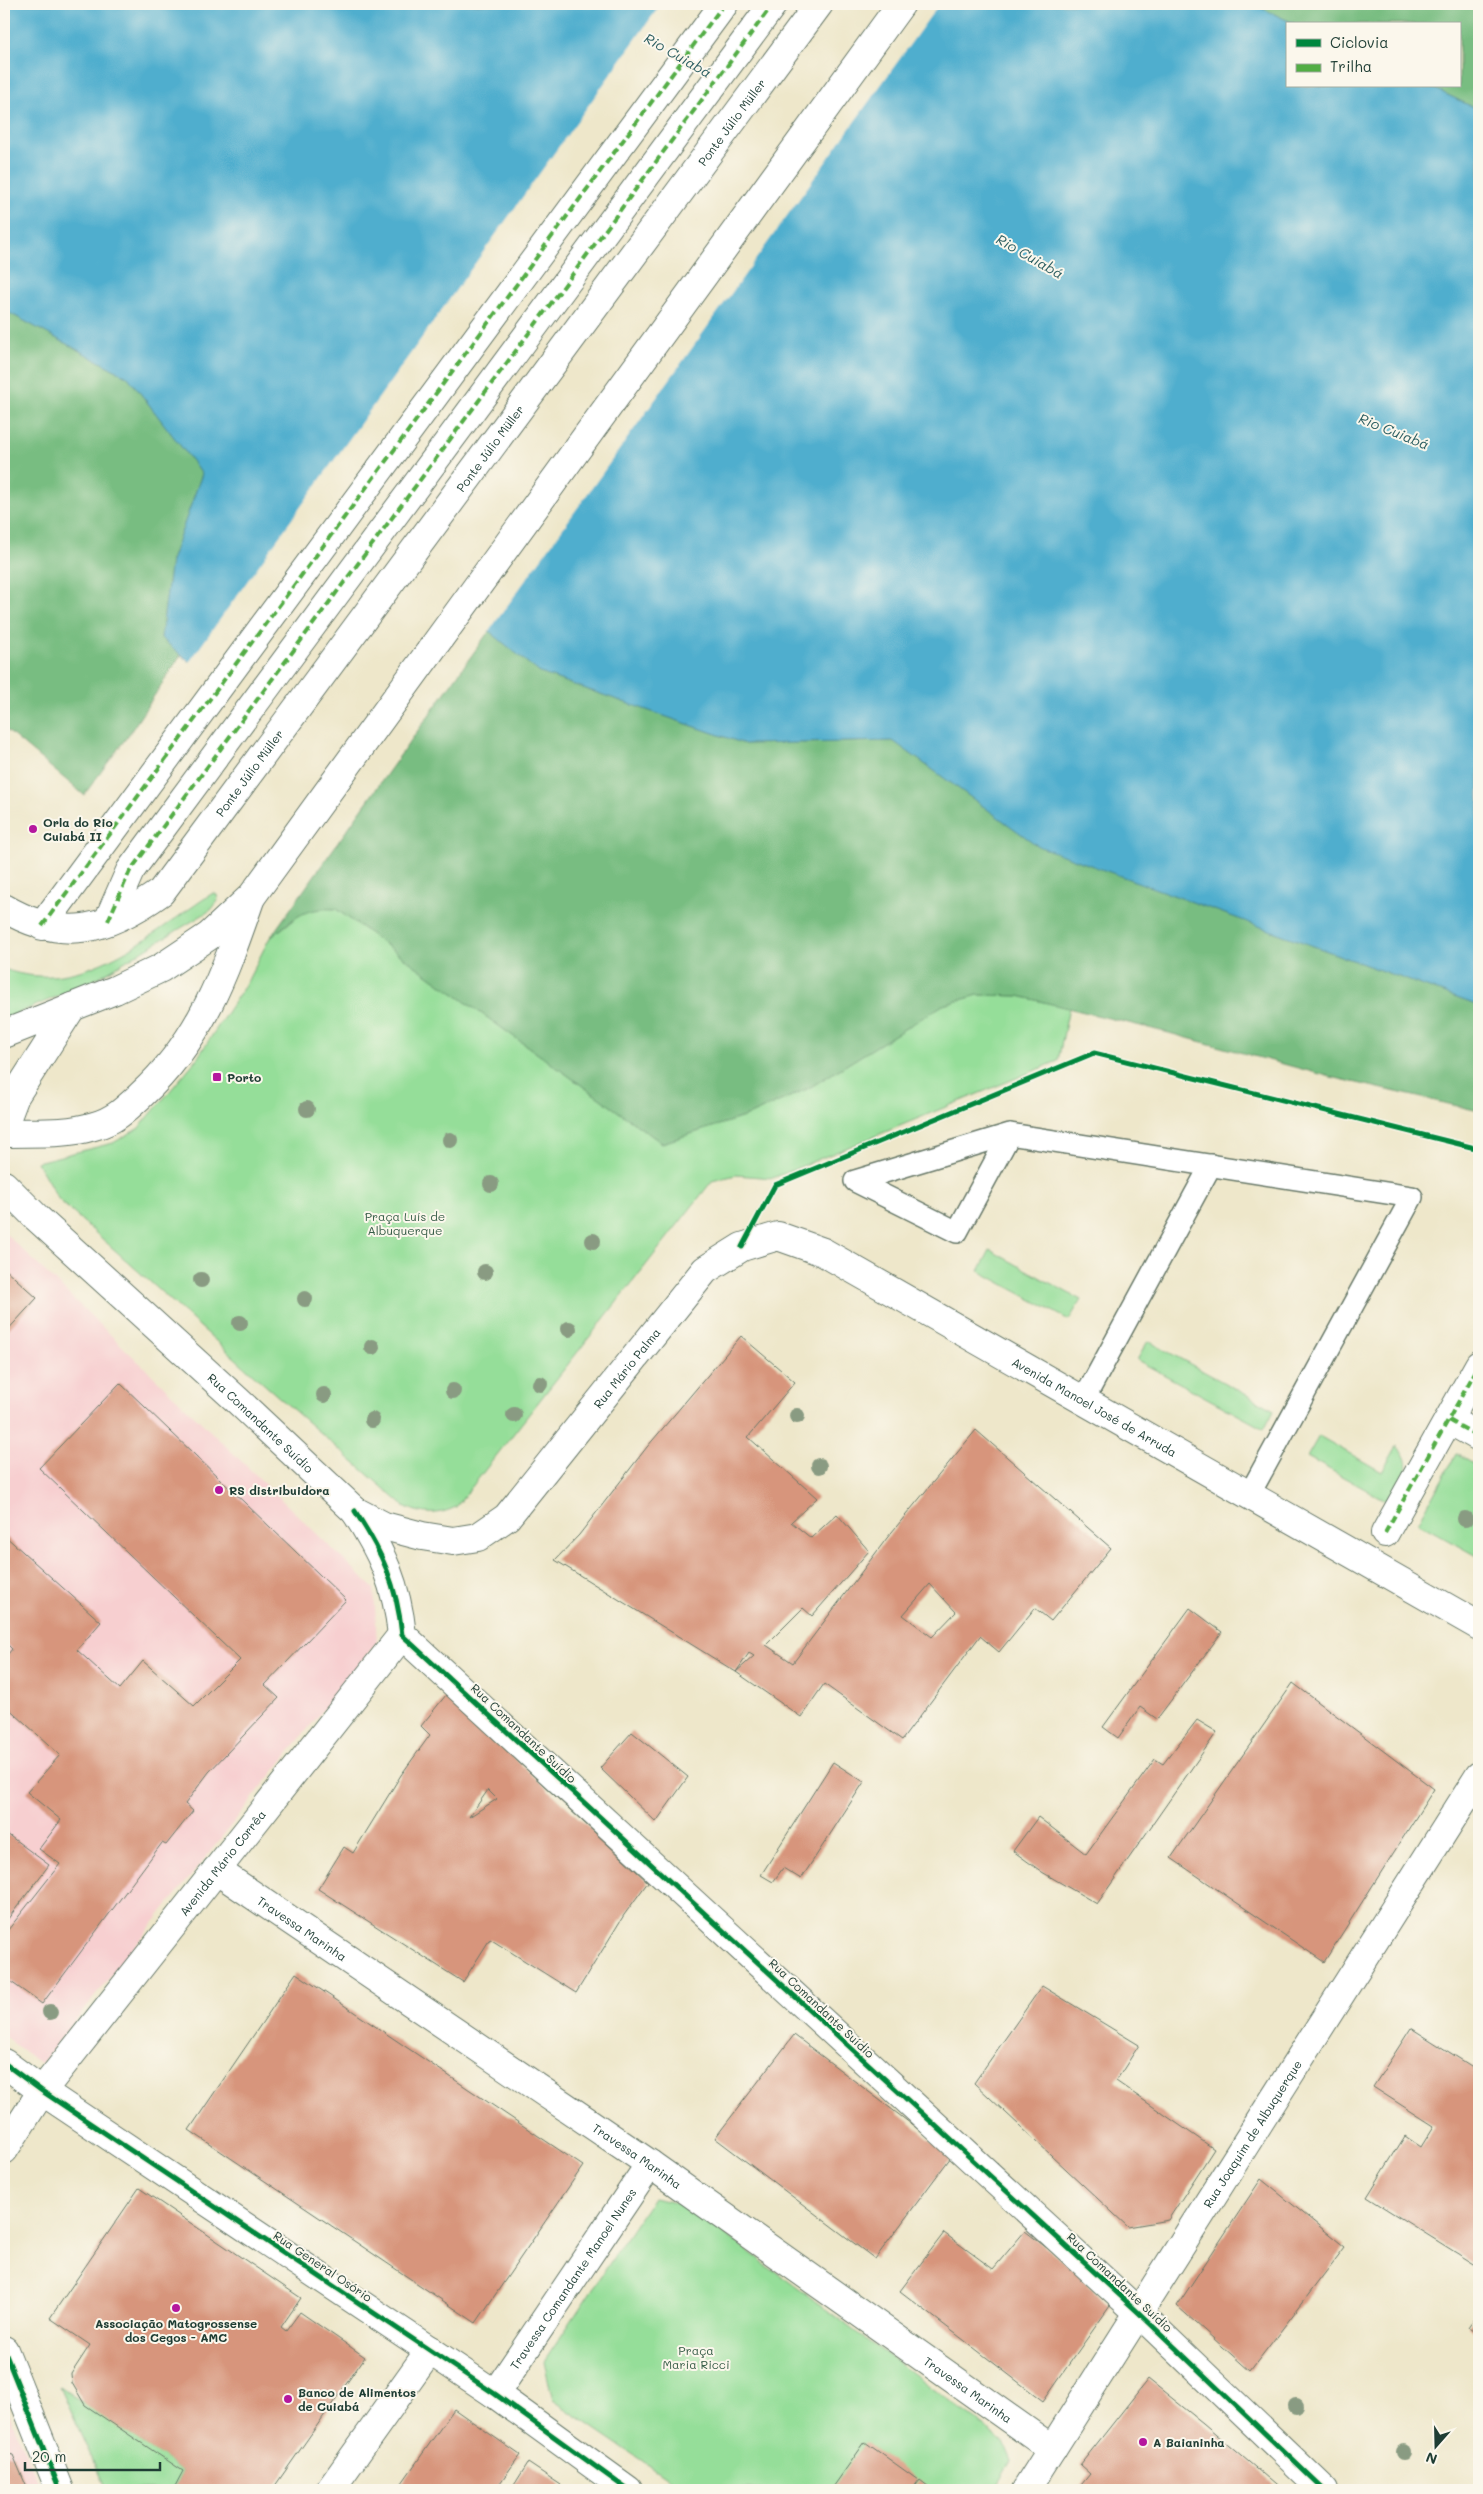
<svg xmlns="http://www.w3.org/2000/svg" width="1483" height="2494" viewBox="0 0 1483 2494" font-family="Mali,sans-serif">
<rect width="100%" height="100%" fill="#fbf7ec"/>
<filter id="ink" filterUnits="userSpaceOnUse"><feTurbulence type="fractalNoise" baseFrequency=".02" numOctaves="2"/><feDisplacementMap in="SourceGraphic" scale="10" xChannelSelector="R" yChannelSelector="G"/><feConvolveMatrix kernelMatrix="1 2 1 2 8 2 1 2 1" color-interpolation-filters="sRGB"/></filter>
<filter id="wash" filterUnits="userSpaceOnUse"><feTurbulence type="fractalNoise" baseFrequency=".0096" numOctaves="4" result="noise"/><feDisplacementMap in="SourceGraphic" scale="20" xChannelSelector="R" yChannelSelector="G"/><feGaussianBlur stdDeviation="1.12" result="paint"/><feColorMatrix in="noise" values="0 0 0 0 0 0 0 0 0 0 0 0 0 0 0 0 0 1.4 0 .05"/><feComposite in="paint" operator="in"/></filter>
<g filter="url(#wash)">
<rect width="100%" height="100%" fill="#eee7ca"/>
<g fill="#f7cfd0">
<polygon points="4,1232 374,1589 377,1642 41,2064 4,2036"/>
<polygon points="4,2406 6,2407 41,2490 4,2490"/>
</g>
<g fill="#95de99" stroke="#5a8e66">
<path d="M213,893L217,895L218,901L211,910L89,983L4,1019V969C83,998 151,933 213,893Z"/>
<path d="M321,908L336,909L662,1143L750,1115L809,1088L943,1005L978,995L1019,996L1069,1008L1058,1061L773,1178L736,1175L712,1181L456,1507C437,1516 422,1515 404,1506L265,1385L59,1200L37,1162L113,1143L139,1128L196,1060L247,982L269,939L303,912Z"/>
<polygon points="990,1250 1081,1300 1069,1320 979,1271"/>
<polygon points="1148,1341 1274,1410 1264,1429 1137,1360"/>
<path d="M1319,1436L1382,1472L1397,1446C1417,1466 1402,1483 1392,1504L1307,1457Z"/>
<polygon points="1456,1454 1479,1467 1479,1557 1418,1523"/>
<polygon points="653,2198 686,2205 1002,2440 1011,2461 994,2490 685,2490 553,2400 544,2362"/>
<polygon points="60,2387 183,2471 173,2490 106,2490"/>
</g>
<g fill="#78bd81" stroke="#4c7d5a">
<polygon points="1253,4 1479,4 1479,110 1429,86 1459,86 1459,24 1295,24"/>
<polygon points="4,310 128,377 202,474 171,561 161,638 181,655 129,734 84,795 4,728"/>
<path d="M489,631L540,673L745,744L893,741L1038,846L1479,1006V1111L1331,1077L1169,1033L1019,996L978,995L943,1005L809,1088L750,1115L662,1143L336,909C302,907 294,919 269,939Z"/>
</g>
<polygon fill="#4faece" stroke="#377681" points="4,4 1253,4 1295,24 1287,24 1287,86 1429,86 1479,110 1479,1006 1038,846 893,741 745,744 540,673 489,631 415,648 211,680 161,638 171,561 202,474 128,377 4,310"/>
<polygon fill="#eee7ca" points="661,4 939,4 487,634 416,651 338,693 269,694 210,682 188,664"/>
<g id="blocks">
<g fill="#d7957c" fill-rule="evenodd">
<polygon points="4,1268 37,1298 4,1334"/>
<path d="M741,1336L795,1382L748,1437L817,1498L791,1522L811,1538L837,1514L869,1551L812,1616L803,1608L766,1645L793,1663L887,1538L976,1430L1111,1548L1051,1621L1035,1608L999,1652L980,1636L902,1740L824,1684L801,1717L736,1672L555,1560L579,1535L647,1447ZM930,1584L956,1612L932,1637L903,1615ZM749,1653L754,1656L736,1672Z"/>
<polygon points="120,1383 346,1600 265,1685 279,1698 209,1772 185,1804 193,1811 166,1845 162,1843 42,2004 4,1977 4,1935 60,1864 39,1849 61,1820 27,1792 60,1755 4,1704 4,1659 12,1649 4,1641 4,1535 101,1622 77,1650 120,1689 143,1661 194,1706 240,1660 39,1468"/>
<polygon points="1190,1608 1222,1632 1157,1719 1140,1707 1118,1738 1103,1727"/>
<polygon points="1293,1683 1434,1789 1324,1962 1171,1858"/>
<path d="M446,1695L648,1882L624,1915L576,1993L490,1939L463,1982L318,1889L344,1847L353,1853L401,1775L430,1735L421,1726ZM488,1790L497,1799L469,1817Z"/>
<polygon points="1197,1720 1217,1732 1097,1904 1042,1872 1013,1851 1038,1817 1086,1854 1155,1759 1163,1764"/>
<polygon points="632,1732 688,1777 656,1822 600,1768"/>
<polygon points="833,1762 864,1782 801,1879 783,1868 773,1882 761,1875"/>
<polygon points="7,1834 49,1865 4,1924 4,1838"/>
<polygon points="296,1973 583,2166 476,2323 189,2130"/>
<polygon points="1042,1986 1139,2045 1116,2081 1214,2149 1168,2220 1128,2227 974,2083"/>
<polygon points="1411,2028 1479,2071 1479,2267 1367,2197 1405,2136 1421,2147 1434,2126 1373,2087"/>
<polygon points="794,2035 923,2133 951,2157 875,2259 715,2138"/>
<polygon points="1261,2179 1345,2247 1250,2371 1177,2306"/>
<polygon points="139,2188 301,2298 281,2327 286,2331 300,2312 365,2357 272,2490 173,2490 183,2471 85,2405 72,2383 71,2374 90,2345 50,2318"/>
<polygon points="1025,2231 1065,2262 1110,2306 1043,2401 900,2291 944,2233 993,2269"/>
<polygon points="1479,2312 1479,2335 1468,2328"/>
<polygon points="1148,2379 1203,2423 1282,2490 1077,2490 1090,2474 1080,2465"/>
<polygon points="454,2409 520,2455 495,2490 397,2490"/>
<polygon points="865,2442 918,2480 911,2490 831,2490"/>
<polygon points="4,2453 13,2455 28,2490 4,2490"/>
<polygon points="528,2463 561,2485 558,2490 511,2490"/>
<polygon points="920,2480 933,2490 912,2490"/>
</g>
</g>
</g>
<g filter="url(#ink)">
<use href="#blocks" fill-opacity="0" stroke="#677868" stroke-width="1"/>
<g fill="none" stroke-linecap="round" stroke-linejoin="round">
<defs>
<g id="service">
<polyline points="1010,1134 957,1232 855,1181 1010,1134 1412,1197 1249,1495"/>
<polyline points="1083,1401 1211,1165"/>
</g>
<g id="pedestrian">
<polyline points="108,921 130,871 773,4"/>
<polyline points="42,926 724,4"/>
<polyline points="1449,1420 1479,1437"/>
<polyline points="1385,1533 1479,1365"/>
</g>
<g id="minor">
<path d="M355,1511C382,1552 397,1585 402,1635L1139,2313L1324,2490"/>
<path id="s1" d="M216,1870L650,2164L1052,2449"/>
<polyline points="4,2063 42,2091 495,2394 628,2490"/>
<path id="s2" d="M4,2150L42,2091L402,1635"/>
<polyline points="4,2350 60,2490"/>
<path id="s3" d="M495,2394L650,2164"/>
<polyline points="330,2490 430,2350"/>
<path id="s4" d="M1026,2490L1479,1776"/>
</g>
<g id="primary">
<path id="s5" d="M4,908C64,943 106,931 161,892L819,4"/>
<polyline points="4,1034 115,990 161,968 209,936 252,896 901,4"/>
<polyline points="4,1125 15,1096 72,1007"/>
<path d="M4,1133C33,1132 66,1135 94,1126C114,1121 126,1109 141,1095C201,1040 224,975 250,900"/>
<path id="s6" d="M4,1185L37,1218L237,1400L355,1511L384,1526L422,1536L453,1541L478,1537L507,1517L705,1270L742,1247L778,1236L823,1252L1479,1626"/>
</g>
</defs>
<use href="#service" stroke="#677868" stroke-width="24"/>
<use href="#pedestrian" stroke="#677868" stroke-width="30"/>
<use href="#minor" stroke="#677868" stroke-width="30"/>
<use href="#primary" stroke="#677868" stroke-width="30"/>
<use href="#service" stroke="#fff" stroke-width="21"/>
<use href="#pedestrian" stroke="#fff" stroke-width="28"/>
<use href="#minor" stroke="#fff" stroke-width="28"/>
<use href="#primary" stroke="#fff" stroke-width="28"/>
<g stroke="#52ad45" stroke-width="4" stroke-dasharray="8 4" stroke-linecap="butt">
<polyline points="108,921 130,871 773,4"/>
<polyline points="42,926 724,4"/>
<polyline points="1449,1420 1479,1437"/>
<polyline points="1385,1533 1479,1365"/>
</g>
<defs>
<g id="cycleway">
<polyline points="742,1247 775,1185 1094,1053 1479,1149"/>
<path d="M355,1511C382,1552 397,1585 402,1635L1139,2313L1324,2490"/>
<polyline points="4,2063 42,2091 495,2394 628,2490"/>
<polyline points="4,2350 60,2490"/>
</g>
</defs>
<use href="#cycleway" stroke="#fbf7ec" stroke-width="8"/>
<use href="#cycleway" stroke="#00873e" stroke-width="5"/>
</g>
<g fill="#899b82">
<circle cx="307" cy="1109" r="8"/>
<circle cx="450" cy="1140" r="8"/>
<circle cx="491" cy="1184" r="8"/>
<circle cx="593" cy="1241" r="8"/>
<circle cx="485" cy="1272" r="8"/>
<circle cx="201" cy="1280" r="8"/>
<circle cx="305" cy="1299" r="8"/>
<circle cx="240" cy="1323" r="8"/>
<circle cx="569" cy="1329" r="8"/>
<circle cx="372" cy="1347" r="8"/>
<circle cx="540" cy="1384" r="8"/>
<circle cx="453" cy="1391" r="8"/>
<circle cx="324" cy="1395" r="8"/>
<circle cx="514" cy="1415" r="8"/>
<circle cx="797" cy="1416" r="8"/>
<circle cx="372" cy="1420" r="8"/>
<circle cx="819" cy="1466" r="8"/>
<circle cx="1465" cy="1519" r="8"/>
<circle cx="50" cy="2012" r="8"/>
<circle cx="1296" cy="2406" r="8"/>
<circle cx="1404" cy="2452" r="8"/>
</g>
</g>
<g fill="#b5179e" stroke="#fbf7ec" stroke-width="2">
<circle cx="33" cy="829" r="5"/>
<rect x="212" y="1072" width="10" height="10" rx="2.5"/>
<circle cx="219" cy="1490" r="5"/>
<circle cx="176" cy="2308" r="5"/>
<circle cx="288" cy="2399" r="5"/>
<circle cx="1143" cy="2442" r="5"/>
</g>
<g text-anchor="middle" dominant-baseline="central" stroke-width="4" stroke-linejoin="round" paint-order="stroke">
<g font-size="12" fill="#1f3d34" stroke="#fbf7ec">
<text stroke="none"><textPath href="#s5" startOffset="1128">Ponte Júlio Müller</textPath></text>
<text stroke="none"><textPath href="#s5" startOffset="722">Ponte Júlio Müller</textPath></text>
<text stroke="none"><textPath href="#s5" startOffset="318">Ponte Júlio Müller</textPath></text>
<text stroke="none"><textPath href="#s6" startOffset="834">Rua Mário Palma</textPath></text>
<text stroke="none"><textPath href="#s6" startOffset="1401">Avenida Manoel José de Arruda</textPath></text>
<text stroke="none"><textPath href="#s6" startOffset="350">Rua Comandante Suídio</textPath></text>
<text transform="translate(524 1733) rotate(43)">Rua Comandante Suídio</text>
<text stroke="none"><textPath href="#s2" startOffset="361">Avenida Mário Corrêa</textPath></text>
<text stroke="none"><textPath href="#s1" startOffset="104">Travessa Marinha</textPath></text>
<text transform="translate(822 2008) rotate(43)">Rua Comandante Suídio</text>
<text stroke="none"><textPath href="#s4" startOffset="422">Rua Joaquim de Albuquerque</textPath></text>
<text stroke="none"><textPath href="#s1" startOffset="509">Travessa Marinha</textPath></text>
<text transform="translate(323 2266) rotate(34)">Rua General Osório</text>
<text stroke="none"><textPath href="#s3" startOffset="139">Travessa Comandante Manoel Nunes</textPath></text>
<text transform="translate(1120 2282) rotate(43)">Rua Comandante Suídio</text>
<text stroke="none"><textPath href="#s1" startOffset="914">Travessa Marinha</textPath></text>
</g>
<g font-size="12" font-weight="bold" fill="#1f3d34" stroke="#fbf7ec" text-anchor="start">
<text x="43" y="822">Orla do Rio<tspan x="43" dy="14">Cuiabá II</tspan></text>
<text x="227" y="1077">Porto</text>
<text x="229" y="1490">RS distribuidora</text>
<text x="176" y="2323" text-anchor="middle">Associação Matogrossense<tspan x="176" dy="14">dos Cegos - AMC</tspan></text>
<text x="298" y="2392">Banco de Alimentos<tspan x="298" dy="14">de Cuiabá</tspan></text>
<text x="1153" y="2442">A Baianinha</text>
</g>
<g font-size="12" fill="#375d48" stroke="#fbf7ec">
<text x="405" y="1216">Praça Luís de<tspan x="405" dy="14">Albuquerque</tspan></text>
<text x="696" y="2350">Praça<tspan x="696" dy="14">Maria Ricci</tspan></text>
</g>
<g font-size="14" font-style="italic" fill="#2d5f62" stroke="#fbf7ec">
<text transform="translate(678 55) rotate(30)">Rio Cuiabá</text>
<text transform="translate(1030 256) rotate(30)">Rio Cuiabá</text>
<text transform="translate(1394 431) rotate(22)">Rio Cuiabá</text>
</g>
</g>
<rect width="1483" height="2494" fill="none" stroke="#fbf7ec" stroke-width="20"/>
<rect x="1286" y="22" width="175" height="65" fill="#fbf7ec" stroke="#a3ada2"/>
<rect x="1296" y="39" width="25" height="8" fill="#00873e" stroke="#a3ada2"/>
<text x="1330" y="48" font-size="15" fill="#1f3d34">Ciclovia</text>
<rect x="1296" y="64" width="25" height="8" fill="#52ad45" stroke="#a3ada2"/>
<text x="1330" y="72" font-size="15" fill="#1f3d34">Trilha</text>
<g transform="translate(1436 2446) rotate(200)" stroke="#fbf7ec" stroke-width="4" paint-order="stroke">
<path d="M0-4L9 19L0 12L-9 19Z" fill="#1f3d34"/>
<text y="-8" font-size="14" font-weight="bold" text-anchor="middle" fill="#1f3d34">N</text>
</g>
<path d="M25 2462v8h135v-8" fill="none" stroke="#1f3d34" stroke-width="2.5"/>
<text x="32" y="2462" font-size="15" fill="#1f3d34" stroke="#fbf7ec" stroke-width="4" paint-order="stroke">20 m</text>
</svg>
